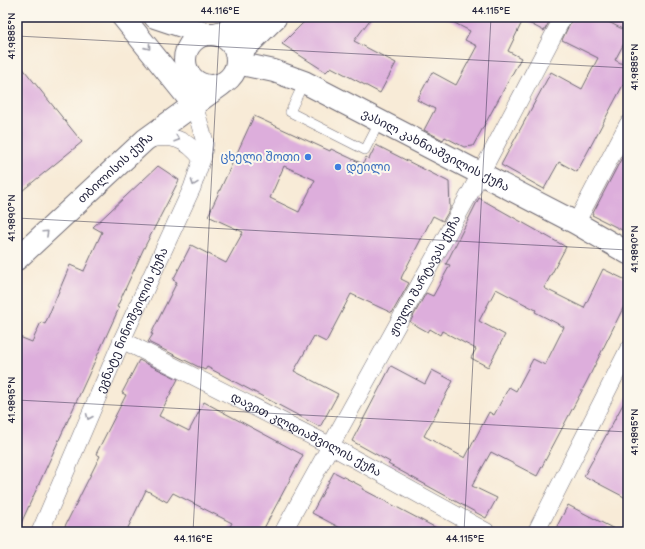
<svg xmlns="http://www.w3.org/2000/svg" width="645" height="549" viewBox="0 0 645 549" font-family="'Balsamiq Sans','Noto Sans Georgian',sans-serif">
<rect width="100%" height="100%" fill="#fbf7ec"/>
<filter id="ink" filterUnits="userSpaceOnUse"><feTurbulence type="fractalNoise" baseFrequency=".025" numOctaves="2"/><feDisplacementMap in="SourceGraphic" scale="8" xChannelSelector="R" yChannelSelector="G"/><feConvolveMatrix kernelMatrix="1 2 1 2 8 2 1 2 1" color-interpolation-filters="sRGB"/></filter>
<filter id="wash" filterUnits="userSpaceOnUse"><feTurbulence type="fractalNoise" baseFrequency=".012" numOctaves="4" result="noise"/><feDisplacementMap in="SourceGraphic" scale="16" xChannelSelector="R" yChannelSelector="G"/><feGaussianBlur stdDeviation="0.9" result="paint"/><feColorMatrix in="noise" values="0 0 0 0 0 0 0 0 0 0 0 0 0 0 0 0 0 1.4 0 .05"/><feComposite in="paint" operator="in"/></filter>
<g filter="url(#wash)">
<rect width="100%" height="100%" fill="#f8ebd7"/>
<g id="blocks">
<g fill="#ddaedc" fill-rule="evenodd">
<polygon points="309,17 372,17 354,41 396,63 380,93 331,67 326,72 282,44"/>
<polygon points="443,17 552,17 544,31 523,20 508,51 521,58 473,146 464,147 445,137 443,140 424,130 435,109 417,100 432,72 456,85 477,46 465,40 470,31"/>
<polygon points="573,17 599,17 628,32 628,36 615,60 628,67 628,88 623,85 577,172 559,162 544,189 501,165 551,72 582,89 598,58 562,40"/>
<polygon points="17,61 82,142 17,195"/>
<path d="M254,116L330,151L331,149L363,164L366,157L369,159L376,145L449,182L450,209L443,221L433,216L402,276L401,279L409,283L392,313L351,294L326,342L314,336L294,371L338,394L320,427L207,367L205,370L148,342L153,334H151L177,282L173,280L191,245L226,263L243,232L208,216ZM284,166L315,180L299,212L270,198Z"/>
<polygon points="628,146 628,233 592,215"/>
<polygon points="158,166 179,180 143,250 117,307 119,308 17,532 17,336 32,342 41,322 45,324 70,265 84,271 102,232 93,227"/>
<polygon points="479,198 566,247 544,288 584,308 603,269 628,281 628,298 587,381 537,476 491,452 472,486 497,498 486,518 388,464 390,462 352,441 391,366 425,384 432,370 453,381 424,436 465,458 489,412 494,415 509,387 516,391 533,359 545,365 564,327 535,312 536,310 496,289 479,321 505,335 488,367 471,358 476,349 442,331 440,335 430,329 428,332 410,322 426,293 433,296 450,265 446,264"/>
<polygon points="139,360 178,379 159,416 189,431 204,402 303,455 262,532 227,532 232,523 173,493 167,502 146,490 126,532 62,532 100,456 96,454 126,395 122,393"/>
<polygon points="628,395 628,499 584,476"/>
<polygon points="334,472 363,487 362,489 444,532 348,532 312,513"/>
<polygon points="568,505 620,532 554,532"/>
</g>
</g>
</g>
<g filter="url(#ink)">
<use href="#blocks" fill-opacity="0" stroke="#6d6872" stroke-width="1"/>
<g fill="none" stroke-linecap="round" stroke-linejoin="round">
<defs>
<polyline id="service" points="304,82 290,112 365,150 380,121"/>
<g id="minor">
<path d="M146,140C171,134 186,138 202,159"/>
<polyline points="576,223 628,124"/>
<path id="s1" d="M122,340L331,446L487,532"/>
<path id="s2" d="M40,532L122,340L192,188L202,159L205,142L194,105"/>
<path id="s3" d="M283,532L481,173L563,17"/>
<polyline points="536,532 628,350"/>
</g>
<g id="tertiary">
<polyline points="123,17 194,105"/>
<path id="s4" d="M237,63L274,71L304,82L576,223L628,253"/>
</g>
<g id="secondary">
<polyline points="155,17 206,34"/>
<circle cx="211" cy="60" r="26"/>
<polyline points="215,34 275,18"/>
<polyline points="237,56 275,18"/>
<path id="s5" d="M17,259L145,140L221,85"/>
</g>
</defs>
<use href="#service" stroke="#6d6872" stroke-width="10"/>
<use href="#minor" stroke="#6d6872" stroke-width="18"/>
<use href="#tertiary" stroke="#6d6872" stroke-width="24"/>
<use href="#secondary" stroke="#6d6872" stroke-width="24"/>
<use href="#service" stroke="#fff" stroke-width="9"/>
<use href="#minor" stroke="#fff" stroke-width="17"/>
<use href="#tertiary" stroke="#fff" stroke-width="22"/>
<use href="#secondary" stroke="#fff" stroke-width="22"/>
</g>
<defs><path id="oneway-chevron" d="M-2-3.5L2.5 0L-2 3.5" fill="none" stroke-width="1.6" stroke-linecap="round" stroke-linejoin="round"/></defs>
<g stroke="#9c9ca7">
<use href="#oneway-chevron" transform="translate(148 47) rotate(51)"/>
<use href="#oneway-chevron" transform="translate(177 139) rotate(18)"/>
<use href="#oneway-chevron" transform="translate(194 183) rotate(110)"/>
<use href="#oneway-chevron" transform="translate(46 233) rotate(-43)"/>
<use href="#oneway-chevron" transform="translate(89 417) rotate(113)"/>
</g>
</g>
<path fill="none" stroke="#22223b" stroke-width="1" stroke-opacity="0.45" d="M17,36L628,68M17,218L628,250M17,400L628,432M193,532L220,17M464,532L491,17"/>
<g fill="#3f7fe0" stroke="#fbf7ec" stroke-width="1.5">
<circle cx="308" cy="157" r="4"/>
<circle cx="338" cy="167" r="4"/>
</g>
<g text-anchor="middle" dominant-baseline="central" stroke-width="4" stroke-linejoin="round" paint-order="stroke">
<g font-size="12" fill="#22223b" stroke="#fbf7ec">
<text stroke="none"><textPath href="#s4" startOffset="218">ვასილ კახნიაშვილის ქუჩა</textPath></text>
<text stroke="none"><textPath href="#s5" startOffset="134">თბილისის ქუჩა</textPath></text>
<text stroke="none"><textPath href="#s3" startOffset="293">ჟიული შარტავას ქუჩა</textPath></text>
<text stroke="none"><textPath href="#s2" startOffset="231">ეგნატე ნინოშვილის ქუჩა</textPath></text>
<text stroke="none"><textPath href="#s1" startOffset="207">დავით კლდიაშვილის ქუჩა</textPath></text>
</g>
<g font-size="12" fill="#366cbe" stroke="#fbf7ec" text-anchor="end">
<text x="300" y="157">ცხელი შოთი</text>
<text x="346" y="167" text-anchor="start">დეილი</text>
</g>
</g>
<rect width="645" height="549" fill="none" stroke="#fbf7ec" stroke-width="44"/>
<rect x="22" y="22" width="601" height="505" fill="none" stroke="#22223b" stroke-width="1.5"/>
<g font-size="10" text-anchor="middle" fill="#22223b">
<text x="220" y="14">44.116°E</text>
<text x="491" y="14">44.115°E</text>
<text transform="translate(11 36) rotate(-90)" y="4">41.9885°N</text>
<text transform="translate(634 67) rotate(-90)" y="4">41.9885°N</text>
<text transform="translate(11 218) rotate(-90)" y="4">41.9890°N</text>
<text transform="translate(634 249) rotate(-90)" y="4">41.9890°N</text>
<text transform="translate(11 400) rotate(-90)" y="4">41.9895°N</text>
<text transform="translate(634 432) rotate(-90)" y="4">41.9895°N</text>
<text x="193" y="542">44.116°E</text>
<text x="465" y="542">44.115°E</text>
</g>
</svg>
